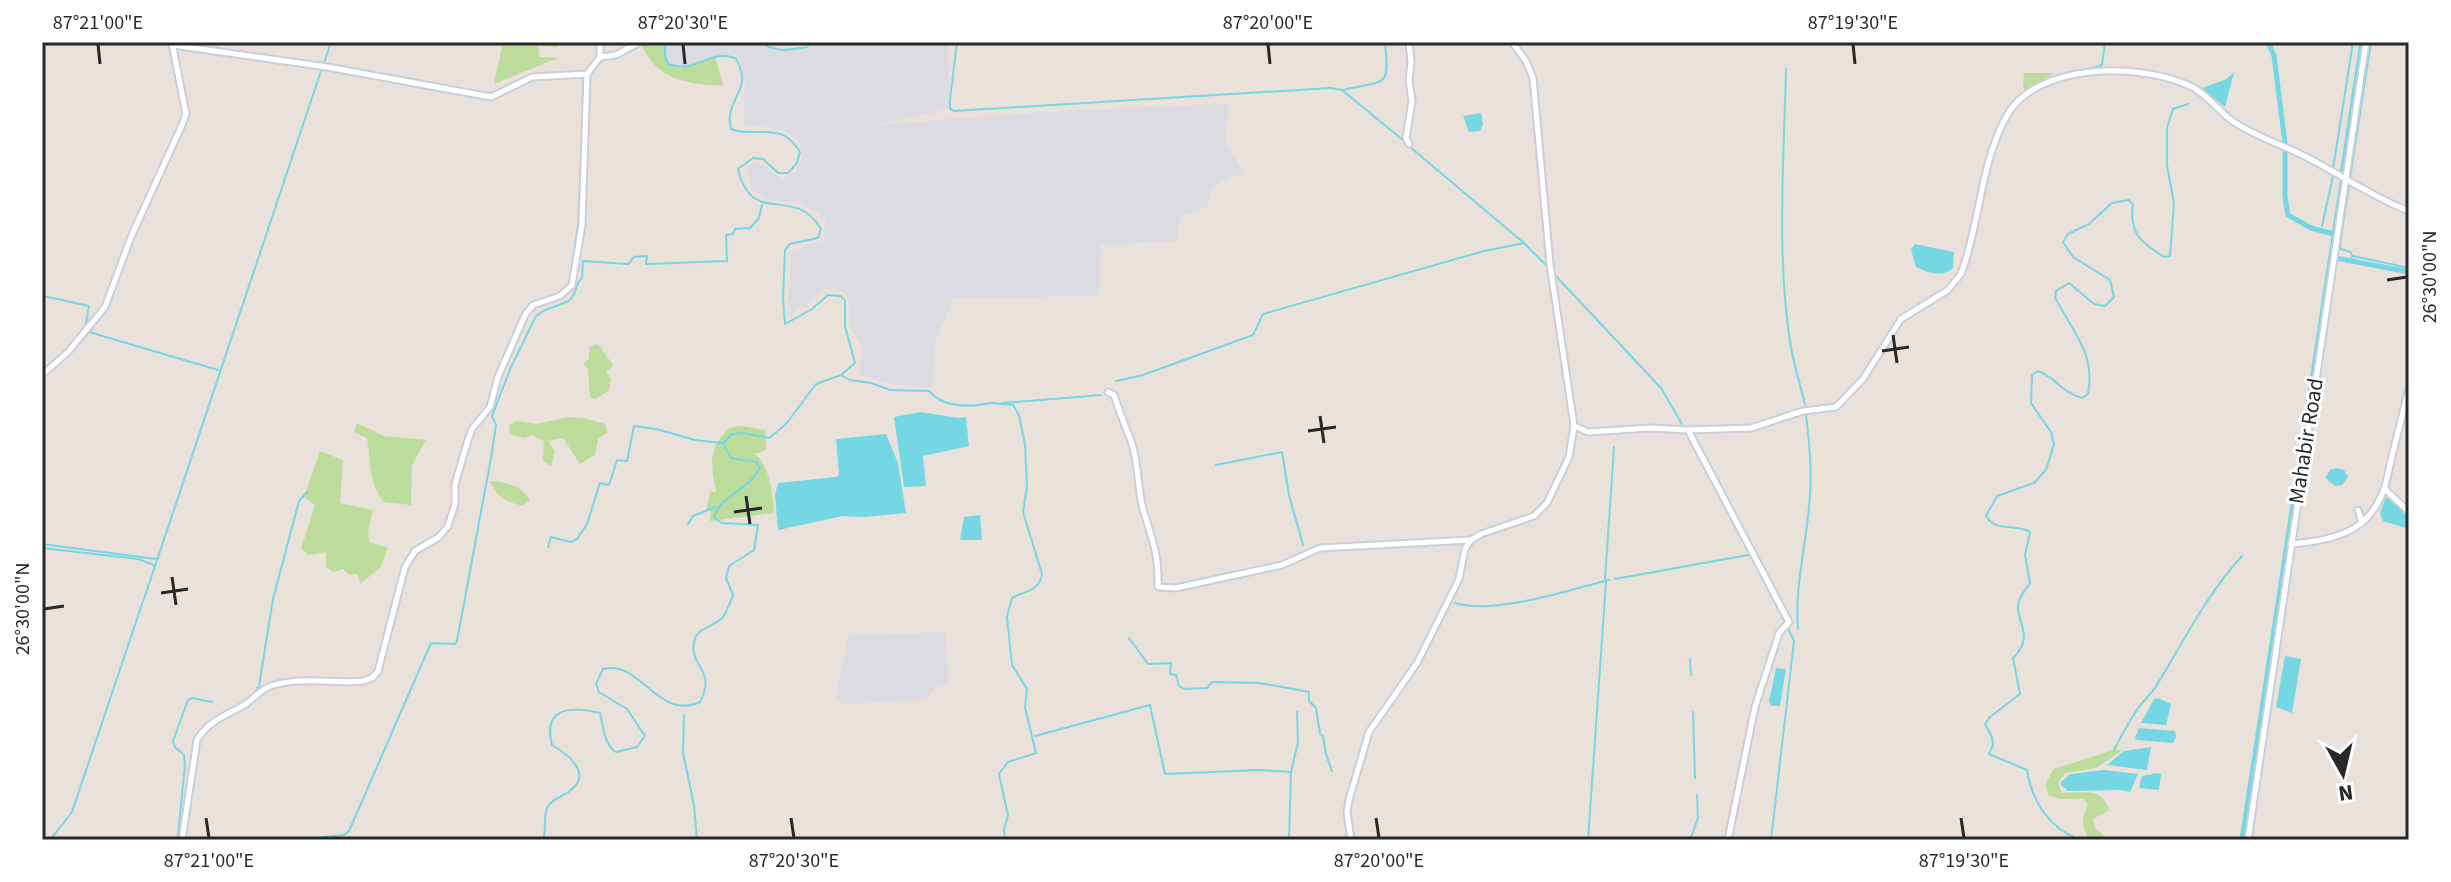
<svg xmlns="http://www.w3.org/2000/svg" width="2451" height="882" viewBox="0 0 2451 882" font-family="'Source Sans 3',sans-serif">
<rect width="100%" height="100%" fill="#eae1db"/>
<g fill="#dcdbe2">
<polygon points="665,42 768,42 785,51 806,47 811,42 948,42 950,109 875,125 1012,114 1229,103 1225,142 1244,172 1211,187 1208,207 1180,217 1176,241 1101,245 1099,296 954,298 936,339 932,388 888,384 859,374 862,349 850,325 850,308 845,292 825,289 788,318 790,251 824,240 825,217 801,203 768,200 753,191 746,166 758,162 783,179 795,171 802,159 800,143 788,133 773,128 743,125 745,82 735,58 715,56 681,68 668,64 665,54"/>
<polygon points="945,632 949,682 938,684 926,699 843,705 836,698 849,635"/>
</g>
<g fill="#bbdc9b">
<polygon points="503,42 560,42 557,47 538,45 539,57 558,58 494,84"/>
<path d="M640,42H665V54L668,64L681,68L715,56L723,86C684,84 656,79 640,42Z"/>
<polygon points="2024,73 2054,73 2027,91 2023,88"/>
<polygon points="598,344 613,365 606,372 611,379 609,390 596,399 590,397 588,369 583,363 589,359 589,347"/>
<polygon points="569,417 584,418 605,424 607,433 598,439 595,455 580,464 563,438 548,441 555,451 551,466 543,461 544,441 532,435 524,438 510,434 509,425 516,421 536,424"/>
<path d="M357,423L384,436L426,440L412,465L411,505L384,502C368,482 371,462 367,438L354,432Z"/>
<path d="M742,426L765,430L766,450L755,454C771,468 772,493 774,513L710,521L711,510L706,511L710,492H716C711,461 707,452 729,428Z"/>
<polygon points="320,451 343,460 340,503 373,510 368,531 369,542 388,548 380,568 360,584 358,574 350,575 343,569 334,572 326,567 326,552 309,555 301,549 315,505 304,497"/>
<path d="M490,481C508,483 520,484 530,500L523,505C510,505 494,494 490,481Z"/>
<path d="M2114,750H2123L2096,768L2065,773L2058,783L2062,793C2083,793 2103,787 2109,810L2093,819L2095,827L2107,840H2090C2081,827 2081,820 2088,805L2084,799H2060L2048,795L2046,784L2053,769Z"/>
</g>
<g fill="#75d7e4">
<polygon points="2234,72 2225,107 2202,88 2227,79"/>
<polygon points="1481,113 1483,124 1480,131 1469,132 1463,116"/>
<path d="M1915,244L1954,252L1953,268C1942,278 1929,273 1916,267L1911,250Z"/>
<polygon points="921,412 958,418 966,417 969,446 923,456 926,486 904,487 894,417"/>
<polygon points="886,434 898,463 906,513 864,517 843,516 778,530 775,495 778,483 836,477 839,475 836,439"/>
<polygon points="2336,468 2344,470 2348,477 2342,485 2335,486 2325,478 2330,470"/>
<polygon points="2386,497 2409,515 2409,529 2383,521 2380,513"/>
<polygon points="980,515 982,540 960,540 964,517"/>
<polygon points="2285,656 2301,659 2292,713 2276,707"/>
<polygon points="1776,668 1786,669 1780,706 1771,706 1769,701"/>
<polygon points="2158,698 2171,704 2166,725 2141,723 2154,699"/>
<polygon points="2139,728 2175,731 2176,737 2173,743 2137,740 2135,738"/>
<polygon points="2151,747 2147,770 2107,765 2124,751"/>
<polygon points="2104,770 2138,774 2130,792 2121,790 2068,791 2061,785 2061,782 2070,774"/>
<polygon points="2157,773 2161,774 2159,790 2139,788 2142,776"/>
</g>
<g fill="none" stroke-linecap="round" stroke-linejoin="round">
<g stroke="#75d7e4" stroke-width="2">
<polyline points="176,42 176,43"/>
<path d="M760,42C776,53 789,50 807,47L811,42"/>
<polyline points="957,42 950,100 950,109 954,111 1331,88 1342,90 1404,141"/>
<polyline points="324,63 331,42"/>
<path d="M1786,69C1784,161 1776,256 1791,348C1795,368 1801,388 1806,408"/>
<polyline points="2087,70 2102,65 2105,42"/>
<polyline points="183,86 186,103"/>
<path d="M1343,90C1385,79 1390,91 1385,42"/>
<polyline points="1410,147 1524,243 1548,267"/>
<polyline points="169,160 173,150"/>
<polyline points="2333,169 2353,42"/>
<polyline points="2350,178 2371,42"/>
<polyline points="2349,185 2340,244 2341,249 2350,252 2353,256"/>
<polyline points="155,190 168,163"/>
<polyline points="2322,226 2333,176"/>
<polyline points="2350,259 2353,256 2409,268"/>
<polyline points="42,267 43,296 89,306 85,331"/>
<polyline points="1554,274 1661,388 1682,424"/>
<polyline points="570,278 578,226 582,140"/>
<polyline points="118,279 134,236"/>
<polyline points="89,332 218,370"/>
<polyline points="62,360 92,329 102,314"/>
<path d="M843,376L850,380L871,383L890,390L929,391C944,409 971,407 992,403"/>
<polyline points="1116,381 1143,375 1253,335 1263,314 1484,251 1524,243"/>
<path d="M992,403L1013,405L1019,415L1025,444L1027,487L1023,512L1042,574C1040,591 1024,591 1012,598L1007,617L1012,665L1027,689L1025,707L1036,753L1008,762L999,774L1008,815L1004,830L1005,840"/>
<polyline points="1003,403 1101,395"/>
<polyline points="1686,433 1785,621"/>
<polyline points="1216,465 1282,452 1289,495 1303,545"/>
<polyline points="688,524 693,516 716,507"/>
<polyline points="42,544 156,559"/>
<polyline points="548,547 551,537 571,542 577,539 587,524 600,483 609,485 617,460 627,461 634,426 656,429 695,440 722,443"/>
<polyline points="42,548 138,559 154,565"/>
<polyline points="1605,579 1614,447"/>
<polyline points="1615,579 1748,555"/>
<polyline points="143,602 322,68"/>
<path d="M1455,603C1494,615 1569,590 1609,580"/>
<path d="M1798,629C1794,585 1808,539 1810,494C1812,467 1809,441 1806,414"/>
<polyline points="1129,638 1148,664 1171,663 1170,674 1176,675 1179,686 1184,689 1207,688 1212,682 1260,683 1309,692 1309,701 1316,708 1320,734 1323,736 1326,754 1332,771"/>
<polyline points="1690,659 1691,675"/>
<polyline points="256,690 259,686 273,599 299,501 307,492"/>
<polyline points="1693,712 1695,778"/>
<polyline points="684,715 683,753 694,805 697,840"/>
<polyline points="1035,736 1150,705 1165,774 1258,770 1291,772"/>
<path d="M2114,750C2122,735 2129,721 2139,707C2145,699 2153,692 2158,683C2185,639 2207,594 2242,556"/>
<polyline points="178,836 185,765 184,755 175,747 173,741 188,700 192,698 212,702"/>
<polyline points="50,840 72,812 142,604"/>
<path d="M295,840L344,835L349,831L431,643L455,644L457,641L491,458L496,425L492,416L511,367L536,316C546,307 557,307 568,301C577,296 574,285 582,278L583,261L628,264L634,257L647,256L646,264L727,261L726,235L733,234L735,229L750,228L759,218L762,205"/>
<path d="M543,840C547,830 543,818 547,808C551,800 560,797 567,793C595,775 569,755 552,745C542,707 571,706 600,713C603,726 604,744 616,752L637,747L645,736L627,709L599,692L596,684L603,669C642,660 657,721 700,702C717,669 689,668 694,642C697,627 712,628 722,618C727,612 730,603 733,595L726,578L729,566L754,550L758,525L721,523L714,517C721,495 751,489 760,467L756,462L731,458L723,443L732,434L743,433L769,438L786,424L816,384L841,375L855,363L845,326V301L841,296L828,295L812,309L785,324L783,298L785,250L790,244L818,238L821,229C794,183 752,229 738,169L753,158L763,159L778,173H788L797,163L800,152C781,119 755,139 731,129C723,99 756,89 735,58C708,49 697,74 668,64L665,54V42"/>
<polyline points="1289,840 1291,772 1298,742 1297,712"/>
<polyline points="1588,840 1606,582"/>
<polyline points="1690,840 1698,818 1697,795"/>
<polyline points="1771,840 1794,641 1788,628"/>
<path d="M2080,840C2050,829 2032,802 2027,770L1989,754L1993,745L1992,737L1985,724L1990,717L2020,694L2013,658C2037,635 2013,620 2019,600C2021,595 2027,588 2030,583L2025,555L2030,532C2015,523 1996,533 1986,516L1997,496L2034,483L2046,470L2054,444L2051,432L2031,403L2032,375L2038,371C2057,378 2061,392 2082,398L2088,394C2095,356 2077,337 2059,305L2055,298L2056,291L2069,283L2094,304L2105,306L2114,297L2110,280L2073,257L2063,242L2068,234L2089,224L2112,203L2129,200L2133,205C2129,234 2141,242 2164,257L2170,256L2174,203L2167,165V128L2173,109L2188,104"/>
</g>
<g stroke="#75d7e4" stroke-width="5">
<polyline points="2268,42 2274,56 2285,143"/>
<polyline points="2285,150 2285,197 2288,215 2311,228 2334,234"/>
<polyline points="2342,174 2362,42"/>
<polyline points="2336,258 2409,272"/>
<polyline points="2242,840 2342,183"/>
</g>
<defs>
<g id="minor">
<polyline points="1512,42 1526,61 1533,78 1550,264 1574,426 1588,432 1650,428 1688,430 1789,622 1779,633 1755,707 1728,840"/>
<polyline points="172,45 327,67 491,97 532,77 587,74 600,57 616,55 640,42"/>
<polyline points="600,57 600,42"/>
<polyline points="1409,144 1406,138 1412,101 1409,80 1411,62 1409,42"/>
<polyline points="42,375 68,352 105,307 131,237 182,125 186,114 172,43"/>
<path d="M1108,392L1114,395C1119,411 1125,425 1131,441C1139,462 1137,487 1143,509C1152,540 1159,553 1158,587L1176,588L1282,565L1320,548L1471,540"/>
<path d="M1688,430L1751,428L1803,411L1836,407L1863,379L1901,319L1948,290L1961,274C1980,224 1980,165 2006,117C2036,61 2145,62 2194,88C2208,96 2219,111 2231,120C2250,134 2275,142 2296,152C2335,170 2369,196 2409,211"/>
<polyline points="2386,490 2409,512"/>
<polyline points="2358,510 2362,522"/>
<path d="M2291,544C2341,540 2377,529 2388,474C2394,446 2402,417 2409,388"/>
<path d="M182,840L197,740C208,722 222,717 241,707C251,702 259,690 271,686C300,676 334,684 364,681L372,678L378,671L405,567L415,551L439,537L448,526L455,504V484L468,440L472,429L490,407L498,377L525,315L533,305L560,296L572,285L582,225L587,74"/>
<polyline points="1351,840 1347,812 1349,800 1369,732 1417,663 1459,579 1465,549 1471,540 1481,534 1534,516 1547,503 1569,457 1574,426"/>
<polyline points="2248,840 2366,42"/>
</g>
</defs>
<use href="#minor" stroke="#cacfd9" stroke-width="9"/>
<use href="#minor" stroke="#fff" stroke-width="5"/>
</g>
<path fill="none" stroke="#282828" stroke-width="3" d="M98,44L100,64M683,44L685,64M1268,44L1270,64M1853,44L1855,64M2387,280L2407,277M1893,335L1897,363M1882,351L1909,347M1320,416L1324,443M1308,431L1336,427M746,496L750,524M734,512L762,508M172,577L176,605M161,593L188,589M44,609L64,606M206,818L209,838M791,818L794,838M1376,818L1379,838M1961,818L1964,838"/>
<g text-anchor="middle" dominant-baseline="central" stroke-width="6" stroke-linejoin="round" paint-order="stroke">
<g font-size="22" fill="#282828" stroke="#fff">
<text transform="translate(2306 441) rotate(-81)">Mahabir Road</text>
</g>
</g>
<rect width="2451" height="882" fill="none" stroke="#ffffff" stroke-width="88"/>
<g transform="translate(2343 774) rotate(172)" stroke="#ffffff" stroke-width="6" paint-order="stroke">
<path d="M0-6L14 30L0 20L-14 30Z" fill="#282828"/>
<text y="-12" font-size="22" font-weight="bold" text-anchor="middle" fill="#282828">N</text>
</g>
<rect x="44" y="44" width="2363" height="794" fill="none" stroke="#282828" stroke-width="3"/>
<g font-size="20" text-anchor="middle" fill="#282828">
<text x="98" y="29">87°21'00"E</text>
<text x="683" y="29">87°20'30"E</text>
<text x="1268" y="29">87°20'00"E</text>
<text x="1853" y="29">87°19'30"E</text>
<text transform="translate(2429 277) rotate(-90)" y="7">26°30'00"N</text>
<text transform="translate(22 609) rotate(-90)" y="7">26°30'00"N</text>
<text x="209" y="867">87°21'00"E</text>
<text x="794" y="867">87°20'30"E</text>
<text x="1379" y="867">87°20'00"E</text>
<text x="1964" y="867">87°19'30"E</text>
</g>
</svg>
